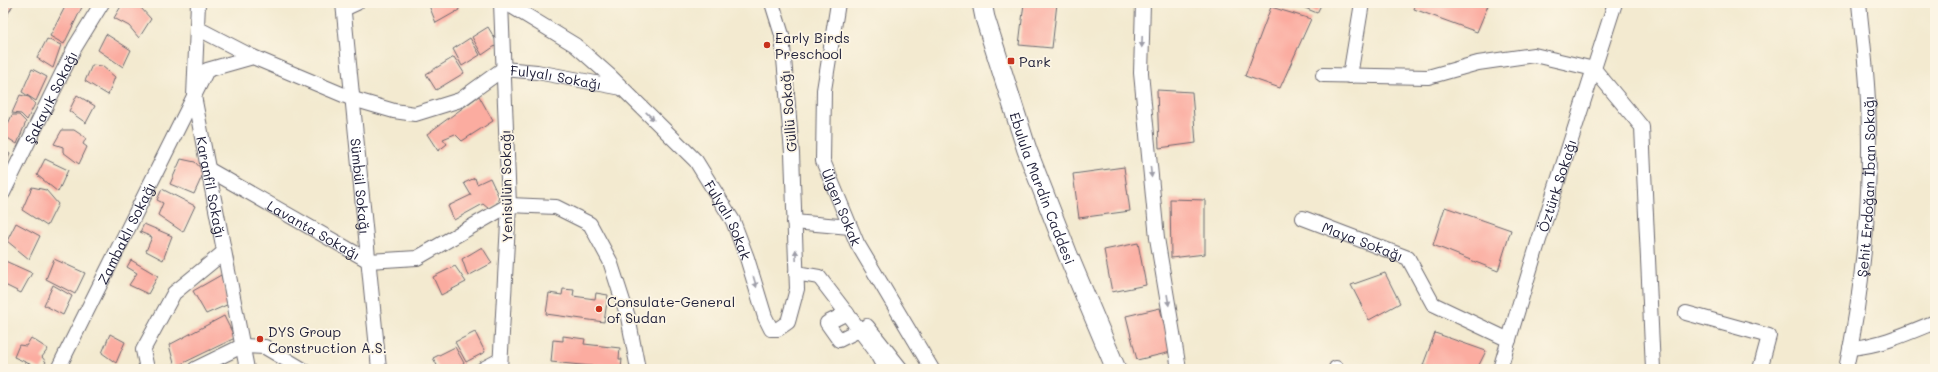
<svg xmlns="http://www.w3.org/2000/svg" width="1938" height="372" viewBox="0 0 1938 372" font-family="Mali,sans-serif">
<rect width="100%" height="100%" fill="#fcf5e5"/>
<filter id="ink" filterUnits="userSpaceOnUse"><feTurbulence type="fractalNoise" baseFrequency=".025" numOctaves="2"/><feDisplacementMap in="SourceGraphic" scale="8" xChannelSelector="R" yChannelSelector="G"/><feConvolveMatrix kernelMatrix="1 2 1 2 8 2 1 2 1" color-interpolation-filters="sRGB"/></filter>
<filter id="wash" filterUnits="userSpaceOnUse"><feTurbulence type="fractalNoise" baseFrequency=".012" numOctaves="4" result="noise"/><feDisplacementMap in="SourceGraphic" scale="16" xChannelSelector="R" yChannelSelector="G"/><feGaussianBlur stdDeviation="0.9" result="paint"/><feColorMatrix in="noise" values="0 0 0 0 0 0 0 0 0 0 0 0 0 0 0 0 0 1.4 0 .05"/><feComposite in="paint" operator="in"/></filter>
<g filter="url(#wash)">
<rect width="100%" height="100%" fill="#f3ead0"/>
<g id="blocks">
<g fill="#fbaca0">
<polygon points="3,3 14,3 5,19 3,18"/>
<polygon points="67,3 84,3 64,44 50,36"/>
<polygon points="123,3 130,3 141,8 151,19 139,38 129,26 114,18"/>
<polygon points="428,3 457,3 459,10 436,23"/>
<polygon points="1024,3 1057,3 1052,48 1019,45"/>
<polygon points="1293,3 1322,3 1317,13"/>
<polygon points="1416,3 1489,3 1477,32 1414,9"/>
<polygon points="1271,7 1311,19 1280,88 1245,76"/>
<polygon points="488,27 498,44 482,55 472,37"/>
<polygon points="106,34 131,50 123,67 98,50"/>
<polygon points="470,38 480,55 462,66 453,49"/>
<polygon points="47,39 61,45 53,68 37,58"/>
<polygon points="454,57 464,73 436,90 426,74"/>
<polygon points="92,65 102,66 115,77 108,95 85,81"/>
<polygon points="32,69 47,77 36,101 22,92"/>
<polygon points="1157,90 1192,92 1196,143 1159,148"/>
<polygon points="20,95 29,97 35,104 27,120 21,114 12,113"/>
<polygon points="77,95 95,106 86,123 69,111"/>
<polygon points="479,96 493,121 462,141 455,134 443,139 447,144 438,151 427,134"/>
<polygon points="12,115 19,115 26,122 17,144 3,135"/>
<polygon points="62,130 74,130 86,138 83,144 87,147 79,164 63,152 63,147 54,144"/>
<polygon points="3,149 10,154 3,171"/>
<polygon points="45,159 68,170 58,192 37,175"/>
<polygon points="181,159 195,162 204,172 194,194 170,184"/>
<polygon points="1124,167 1130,211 1079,218 1073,174"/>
<polygon points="475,178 477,184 490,178 499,197 496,206 489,209 483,204 454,220 448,206 471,195 464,183"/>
<polygon points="32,187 46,190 58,204 47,226 22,210"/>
<polygon points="162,189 195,206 183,232 158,215 163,203 157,200"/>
<polygon points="1170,199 1205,200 1205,254 1171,258"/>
<polygon points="1445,207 1511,230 1498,271 1433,245"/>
<polygon points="16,223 40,236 29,259 7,241"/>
<polygon points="144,224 172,236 163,260 146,251 152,237 140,232"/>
<polygon points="1138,243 1146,285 1112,292 1104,250"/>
<polygon points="482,247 492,263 468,276 462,259"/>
<polygon points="54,259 85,273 75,294 46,279"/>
<polygon points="3,260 32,273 21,293 3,284"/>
<polygon points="131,260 158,276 148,294 129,285 137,273 127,267"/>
<polygon points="455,266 466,282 441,295 433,277"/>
<polygon points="1385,273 1400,303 1369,320 1351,285"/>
<polygon points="221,275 229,304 206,314 193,291"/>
<polygon points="53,285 72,296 63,315 44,305"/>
<polygon points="563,289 574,290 573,296 595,299 596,293 608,295 604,322 546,314 549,293 562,295"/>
<polygon points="1160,308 1171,352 1137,360 1126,316"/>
<polygon points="224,316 235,338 175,367 169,345"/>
<polygon points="475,332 485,352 466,362 455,342"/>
<polygon points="1435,333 1486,351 1477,369 1433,369 1423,365"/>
<polygon points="110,334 125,342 116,363 102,353"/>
<polygon points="563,336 585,339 584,344 620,348 619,359 622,359 621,369 551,362 553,340 563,341"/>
<polygon points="31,338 48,349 42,357 46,362 41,369 14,357 19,345 26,346"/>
<polygon points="455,347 464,363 455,369 439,369 433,358"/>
</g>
</g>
</g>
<g filter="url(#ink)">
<use href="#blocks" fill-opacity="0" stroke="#6b686f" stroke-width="1"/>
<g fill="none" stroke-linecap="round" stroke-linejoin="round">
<defs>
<g id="street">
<path id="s1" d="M198,3L194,96L247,369"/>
<path id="s2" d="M343,3L379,369"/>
<path id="s3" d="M506,3L575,45L610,76L696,161L733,221L747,258L765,317L771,329H778L788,322L797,289L792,153L782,35L772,3"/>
<path id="s4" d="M838,3L824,90L823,161L857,243L932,369"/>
<polyline points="1143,3 1141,73 1157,238 1179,369"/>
<polyline points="344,9 357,3"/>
<polyline points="197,28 253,57"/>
<polyline points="1323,75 1428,77 1478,63 1534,55 1594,69 1642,127 1653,369"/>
<polyline points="1350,76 1362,3"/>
<path id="s5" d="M208,169L369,261L417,258L509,205L556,207L590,224L610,261L628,317L638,369"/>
<path id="s6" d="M3,193L75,47L102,3"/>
<path id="s7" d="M1303,218L1408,258L1433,304L1509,340"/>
<polyline points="794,222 850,227"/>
<polyline points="796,273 819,277 874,349 885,369"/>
<polyline points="847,313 827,323 839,340 867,326 901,369"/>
<polyline points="1686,313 1769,336 1760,369"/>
<path d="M1850,348C1880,346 1908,333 1935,322"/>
<polyline points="1336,368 1336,369"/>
<path id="s8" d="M58,369L207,70L253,57L353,99L394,111L415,114L460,100L503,69L537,72L622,88"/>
<polyline points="147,369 143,350 174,293 224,252"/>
<polyline points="195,369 242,346 265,347 302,369"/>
<polyline points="483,369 500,360"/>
<polyline points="500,369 509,205 501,3"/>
<path id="s9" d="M1500,369L1538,243L1615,3"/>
<path id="s10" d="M1846,369C1864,286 1872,187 1868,103C1867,70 1862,36 1859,3"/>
</g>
<g id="secondary">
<path id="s11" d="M982,3L985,18L1027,150L1068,255L1116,369"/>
</g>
</defs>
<use href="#street" stroke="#6b686f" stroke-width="16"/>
<use href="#secondary" stroke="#6b686f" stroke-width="21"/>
<use href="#street" stroke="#fff" stroke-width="14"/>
<use href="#secondary" stroke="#fff" stroke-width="19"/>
</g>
<defs><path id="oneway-solid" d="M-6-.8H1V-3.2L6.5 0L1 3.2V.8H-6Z"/></defs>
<g fill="#9c9ca7">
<use href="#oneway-solid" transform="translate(1142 42) rotate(92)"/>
<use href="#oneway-solid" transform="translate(650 116) rotate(44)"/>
<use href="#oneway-solid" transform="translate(1151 172) rotate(84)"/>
<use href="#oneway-solid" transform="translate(796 255) rotate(-92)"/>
<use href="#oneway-solid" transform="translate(755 282) rotate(73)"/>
<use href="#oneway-solid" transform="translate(1168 300) rotate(81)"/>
</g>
</g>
<g fill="#c8321e" stroke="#fcf5e5" stroke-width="1.5">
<circle cx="767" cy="45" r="4"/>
<rect x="1007" y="57" width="8" height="8" rx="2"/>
<circle cx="599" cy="309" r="4"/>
<circle cx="260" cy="339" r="4"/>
</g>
<g text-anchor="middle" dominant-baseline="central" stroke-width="3.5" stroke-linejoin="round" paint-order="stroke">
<g font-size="14" fill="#22223b" stroke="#fcf5e5" text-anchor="start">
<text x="775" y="37">Early Birds<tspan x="775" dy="16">Preschool</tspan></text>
<text x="1019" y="61">Park</text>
<text x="607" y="301">Consulate-General<tspan x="607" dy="16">of Sudan</tspan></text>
<text x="268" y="331">DYS Group<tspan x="268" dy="16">Construction A.S.</tspan></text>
</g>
<g font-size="14" fill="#22223b" stroke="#fcf5e5">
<text stroke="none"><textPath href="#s8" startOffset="708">Fulyalı Sokağı</textPath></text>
<text stroke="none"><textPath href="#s6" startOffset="107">Şakayık Sokağı</textPath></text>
<text transform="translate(788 111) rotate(-95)">Güllü Sokağı</text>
<text stroke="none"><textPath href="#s2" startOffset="184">Sümbül Sokağı</textPath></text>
<text transform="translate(506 186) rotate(-91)">Yenisülün Sokağı</text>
<text stroke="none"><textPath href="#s9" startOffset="192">Öztürk Sokağı</textPath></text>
<text stroke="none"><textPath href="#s10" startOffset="184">Şehit Erdoğan İban Sokağı</textPath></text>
<text stroke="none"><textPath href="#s1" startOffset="186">Karanfil Sokağı</textPath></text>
<text stroke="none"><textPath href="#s11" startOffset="195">Ebulula Mardin Caddesi</textPath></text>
<text stroke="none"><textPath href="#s4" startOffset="209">Ülgen Sokak</textPath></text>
<text stroke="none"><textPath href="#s3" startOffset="316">Fulyalı Sokak</textPath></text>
<text stroke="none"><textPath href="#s5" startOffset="122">Lavanta Sokağı</textPath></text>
<text stroke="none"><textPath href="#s8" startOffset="152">Zambaklı Sokağı</textPath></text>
<text stroke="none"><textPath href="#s7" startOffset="64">Maya Sokağı</textPath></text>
</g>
</g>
<rect width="1938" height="372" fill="none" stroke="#fcf5e5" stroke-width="16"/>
</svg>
